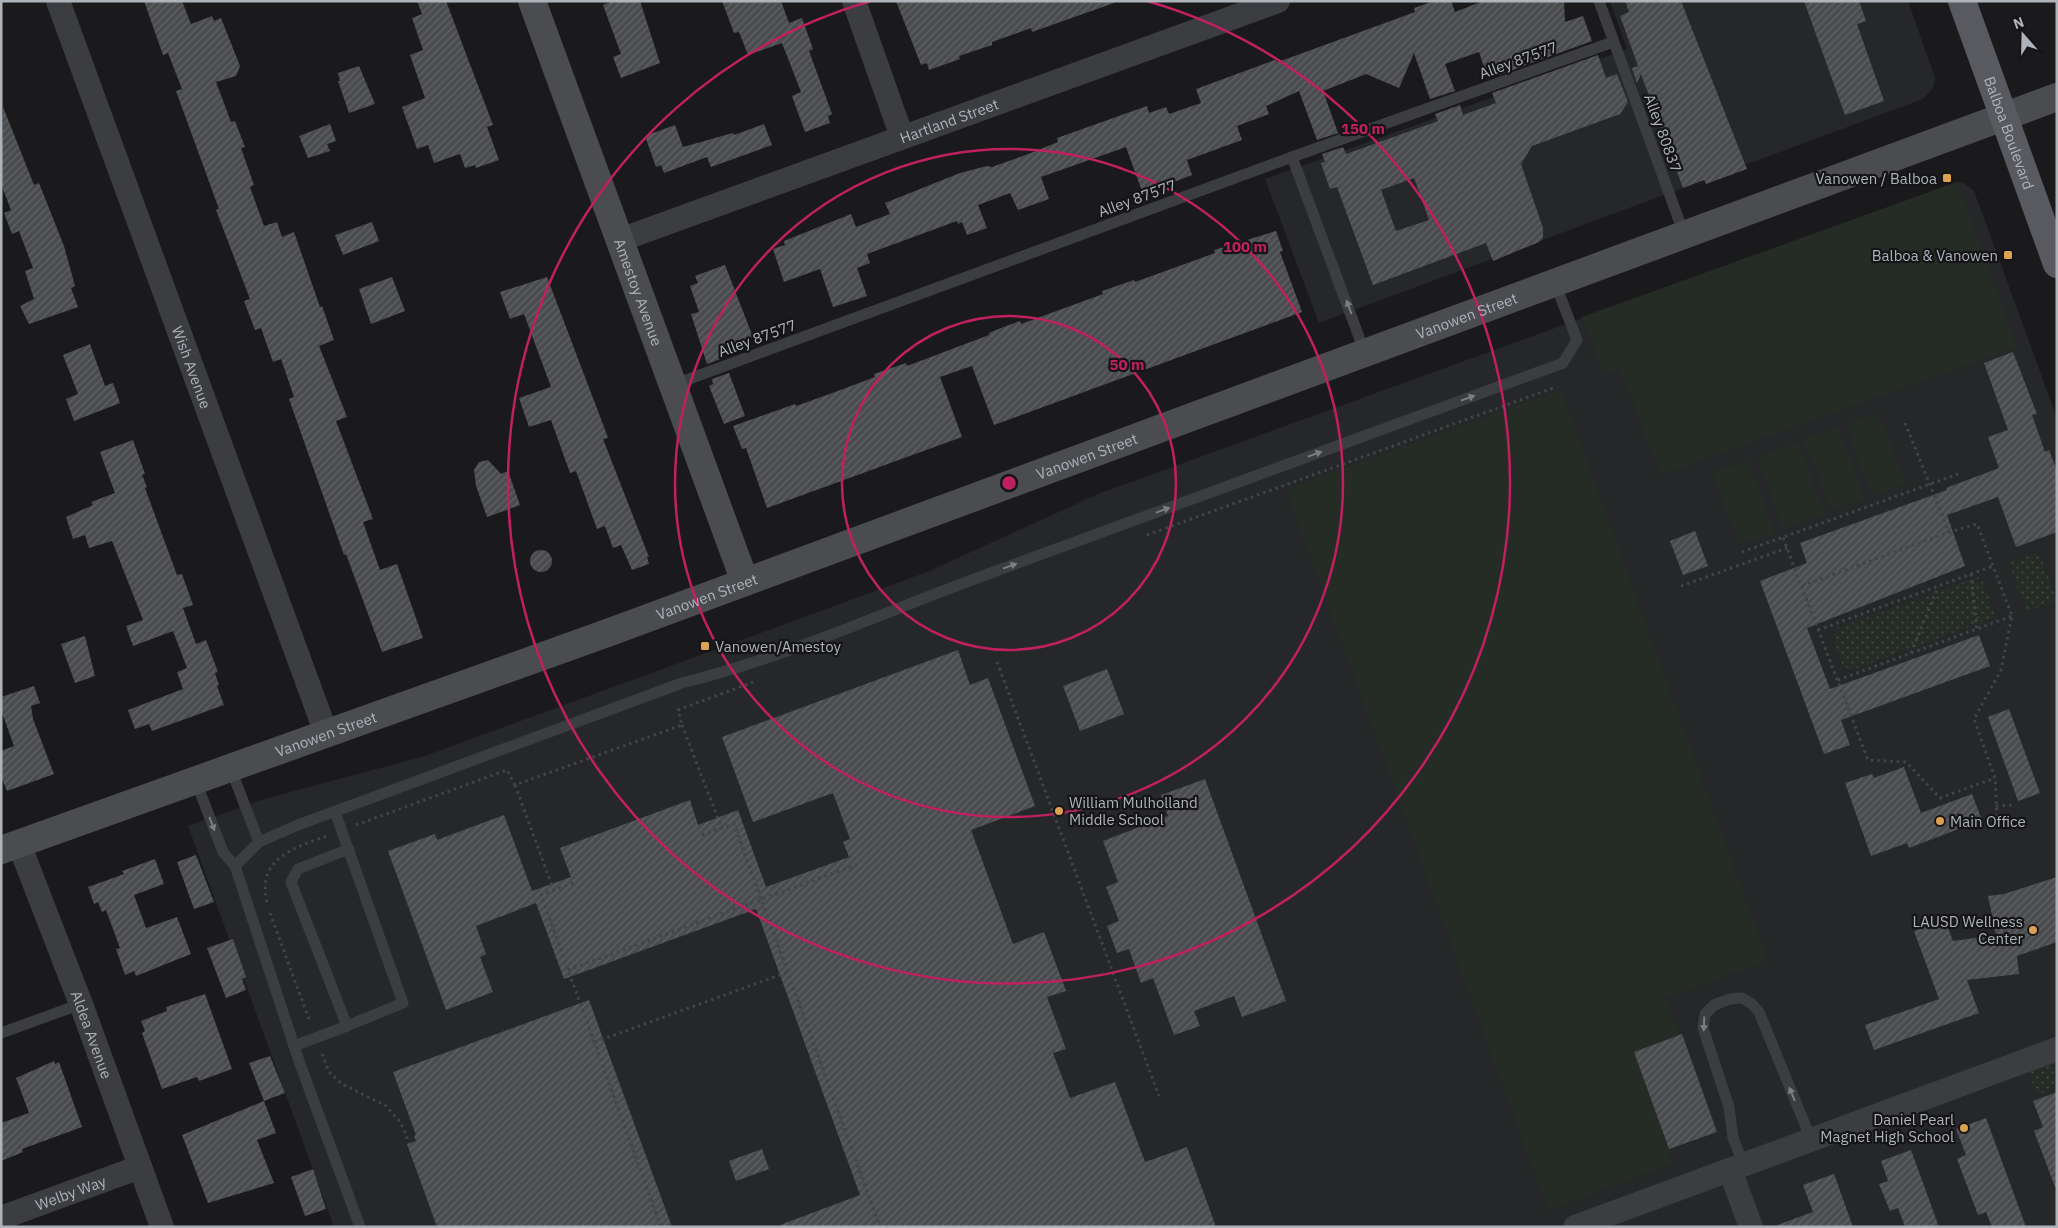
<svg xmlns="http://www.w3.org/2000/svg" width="2058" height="1228" viewBox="0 0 2058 1228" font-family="'IBM Plex Sans',sans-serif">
<defs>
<pattern id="grass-dots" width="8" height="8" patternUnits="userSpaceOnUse" patternTransform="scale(1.25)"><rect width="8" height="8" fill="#252c25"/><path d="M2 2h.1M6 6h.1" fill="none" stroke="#424843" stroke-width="1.8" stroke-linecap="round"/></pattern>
<pattern id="building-hatch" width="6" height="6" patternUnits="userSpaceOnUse" patternTransform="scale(1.25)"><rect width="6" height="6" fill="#494b4e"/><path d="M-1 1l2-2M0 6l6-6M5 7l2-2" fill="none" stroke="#616365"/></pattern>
</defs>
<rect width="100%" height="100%" fill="#1a1a1c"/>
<g fill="#262729">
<polygon points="1610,1 1908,1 1935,78 1933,88 1923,99 1319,323 1265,179 1627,49"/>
<polygon points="1957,182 1962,182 1974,191 2057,418 2057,1227 334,1227 188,826 264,799 425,756 927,572 1098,494"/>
</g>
<g fill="url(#grass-dots)">
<polygon points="2036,553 2040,555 2056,597 2054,601 2031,610 2026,609 2010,567 2011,562"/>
<polygon points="1978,577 1982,580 1995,613 1993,618 1852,670 1843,666 1832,637 1837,628"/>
<polygon points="2057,1061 2057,1089 2037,1095 2028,1071"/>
</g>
<g fill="#252c25">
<polygon points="1957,182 2017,347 1660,475 1620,368 1604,374 1582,317"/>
<polygon points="1561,390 1768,961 1666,998 1679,1035 1634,1052 1673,1163 1548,1211 1286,489"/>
<polygon points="1878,413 1906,484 1872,496 1845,424"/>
<polygon points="1838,427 1865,499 1831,511 1804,439"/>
<polygon points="1798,442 1825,514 1783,529 1757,457"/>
<polygon points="1748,460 1774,532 1739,545 1713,472"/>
</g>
<g fill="url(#building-hatch)" fill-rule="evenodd">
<polygon points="144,1 182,1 191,24 212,16 214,21 221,18 240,66 236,76 216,82 231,122 235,121 245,147 241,148 254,185 250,187 264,226 277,222 282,237 294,232 320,307 322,306 334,340 319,346 347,417 336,421 373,519 363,522 380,570 397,564 423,638 382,652 346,554 344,555 289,399 294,397 281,359 273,362 261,328 255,330 244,301 250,299 216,210 219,209 176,91 182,89 168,53 163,55"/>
<polygon points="417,1 446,1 493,125 487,127 499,160 476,168 475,165 465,168 460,154 434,163 428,145 417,149 402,107 425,98 410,55 423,50 412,18 422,14"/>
<polygon points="612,1 640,1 660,63 621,78 613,57 621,54 603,5"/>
<polygon points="722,1 781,1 789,23 802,18 813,49 809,51 832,114 828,116 830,123 805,132 792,96 801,92 782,43 748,55 739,32 734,33"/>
<polygon points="896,1 1114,1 1114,3 1032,32 1031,28 992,42 992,45 959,56 960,59 929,70 927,63 921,65"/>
<polygon points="1434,1 1451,1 1455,12 1483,1 1564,1 1565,22 1583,16 1592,41 1488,79 1479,52 1445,64 1455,91 1430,99 1414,53 1399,88 1366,74 1323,91 1338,133 1317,140 1299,91 1266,106 1269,114 1237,126 1242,140 1187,160 1192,175 1143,194 1126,147 1041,177 1049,199 1018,210 1010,193 978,205 987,228 967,235 962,222 958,224 957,221 867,254 870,263 857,268 867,296 833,307 820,269 784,282 773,249 785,245 784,241 851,214 856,227 890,214 885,203 960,173 987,166 992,167 1031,153 1058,142 1057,138 1147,106 1149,113 1166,107 1169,114 1201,103 1196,89 1275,60 1278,62 1415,12 1414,8"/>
<polygon points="1625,1 1681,1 1747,169 1706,184 1704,180 1683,188 1641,74 1637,83 1632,68 1638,66 1620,16 1629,12"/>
<polygon points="1804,1 1859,1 1866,21 1857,24 1884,101 1845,115"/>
<path d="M1598,55L1606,78L1617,74L1628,102L1620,114L1532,146L1521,164L1543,228V238L1539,242L1493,261L1486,243L1373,285L1337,187L1330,189L1321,163L1325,162L1322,154L1343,147L1346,154L1438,121L1435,114L1460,105L1463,115L1496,103L1492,93ZM1414,178L1429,220L1396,231L1381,190Z"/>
<polygon points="359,66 375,104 349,113 338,81 340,81 338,73"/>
<polygon points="3,107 34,185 39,183 64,246 75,286 71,288 78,307 29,324 20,306 34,299 25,271 33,268 19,231 12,234 4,213 11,210 1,184"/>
<polygon points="330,124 336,141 327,144 330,151 308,158 299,136"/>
<polygon points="764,124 772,145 711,167 707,157 664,173 661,165 656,167 645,136 675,125 683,147 733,133 734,135"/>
<polygon points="372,222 379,241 343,255 335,235"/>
<polygon points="1276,231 1283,251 1280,252 1302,312 994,425 972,366 940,377 962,437 767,508 746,448 742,449 733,426 795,404 796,406 835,392 875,377 874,374 906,363 907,366 989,335 989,333 1006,326 1020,321 1021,324 1103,294 1102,291 1134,280 1135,282 1215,253 1214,250"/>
<polygon points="725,265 753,337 720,349 723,358 707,364 691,314 699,312 690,286 698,283 695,276"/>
<polygon points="392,277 405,311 371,324 359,289"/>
<polygon points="547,277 604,427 608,438 603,439 649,557 647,557 649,564 632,570 621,545 613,548 605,526 597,529 576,471 570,473 551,420 529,427 519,398 551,387 524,314 510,319 500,292"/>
<polygon points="90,344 105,386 113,383 120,403 74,421 66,399 78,394 63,355"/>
<polygon points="2013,352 2037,414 2032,415 2045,452 2049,450 2057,471 2057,532 2016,547 1998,497 1947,515 1965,566 1807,628 1830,689 1979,635 1990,666 1841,720 1850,745 1824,754 1760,581 1807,563 1800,543 1947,490 1946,488 1999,468 1988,437 2008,430 1984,363"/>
<polygon points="729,373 745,416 724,424 709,386 713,384 712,379"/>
<polygon points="133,440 145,474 142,475 147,487 145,488 177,575 182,574 193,605 183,608 196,644 206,640 218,672 215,673 219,685 217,686 224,705 152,731 149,724 135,729 128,710 183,689 177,672 187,668 173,631 133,646 126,626 143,620 112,541 89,548 85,535 73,539 66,517 93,505 91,502 115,493 100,452"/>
<polygon points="488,460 501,474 508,471 520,505 487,517 476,486 474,470 479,462"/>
<polygon points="1695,531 1708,566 1683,575 1670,541"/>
<circle cx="541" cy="561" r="11"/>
<polygon points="85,636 95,676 75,683 61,644"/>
<polygon points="958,650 970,685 988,678 1035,806 971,830 1013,944 1044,932 1066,991 1047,997 1066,1049 1053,1053 1070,1098 1115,1082 1145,1162 1187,1147 1216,1227 781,1227 780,1225 860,1195 756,909 564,979 536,903 476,926 486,954 480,957 493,992 446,1010 388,851 435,834 437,840 504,815 532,891 571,877 560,848 690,800 698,825 738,810 766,887 849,857 843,842 850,839 833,793 753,822 722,737"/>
<polygon points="1107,669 1124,714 1080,731 1063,686"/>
<polygon points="34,686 40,703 31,706 33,719 54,774 7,791 1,776 1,751 14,746 1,710 1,697"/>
<polygon points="2009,709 2040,793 2018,801 1988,717"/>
<polygon points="1904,767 1921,813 1972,794 1982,820 1909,848 1907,843 1871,856 1845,783 1872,774 1874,778"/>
<polygon points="1205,779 1286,1001 1242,1017 1234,996 1194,1011 1200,1026 1174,1035 1153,978 1141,983 1129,949 1117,953 1107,926 1119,921 1106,887 1118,882 1103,841 1168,816 1161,795"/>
<polygon points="196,855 214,902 194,909 177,862"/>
<polygon points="155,859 164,884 134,895 146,928 177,917 191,954 136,976 134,971 125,975 116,949 120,948 106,910 102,912 98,902 94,904 88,887 124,874 122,871"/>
<polygon points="2057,877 2057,942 2017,956 2019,974 1967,980 1979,1013 1874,1050 1865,1025 1939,999 1914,931 1945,920 1953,941 1996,935 1988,896 2004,894"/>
<polygon points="233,939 246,977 242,979 246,990 226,998 207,948"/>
<polygon points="205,994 232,1069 199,1081 197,1077 162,1089 142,1033 145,1031 141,1021 167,1011 166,1007"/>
<polygon points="589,1000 672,1227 437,1227 407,1144 416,1141 414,1136 416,1135 393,1072"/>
<polygon points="1682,1034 1717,1132 1669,1149 1634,1052"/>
<polygon points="270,1056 285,1093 264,1101 276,1133 257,1140 274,1183 208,1203 182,1135 264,1101 249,1063"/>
<polygon points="54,1061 55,1064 59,1062 82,1127 22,1149 23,1152 1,1161 1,1123 29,1113 16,1078"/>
<polygon points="2057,1092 2057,1186 2055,1187 2034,1131 2043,1127 2033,1101"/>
<polygon points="1986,1118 2026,1227 1992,1227 1986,1212 1978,1215 1957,1159 1966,1155 1956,1129"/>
<polygon points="762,1149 769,1169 736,1181 729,1161"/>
<polygon points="1911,1150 1939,1227 1905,1227 1898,1208 1890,1211 1879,1184 1888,1181 1881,1161"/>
<polygon points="313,1169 326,1209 305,1216 291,1177"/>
<polygon points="1834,1174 1853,1227 1777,1227 1777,1225 1813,1212 1803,1185"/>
</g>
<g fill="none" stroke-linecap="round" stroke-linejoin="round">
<g stroke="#424448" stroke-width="3" stroke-dasharray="2.5 4" stroke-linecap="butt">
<polyline points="1905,423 1949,532 1977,524 2012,616 2001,670 1974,719 1995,778 1997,818"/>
<polyline points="1147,535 1556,387"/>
<polyline points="1783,538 1868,760 1906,762 1940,798 1995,778"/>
<polyline points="1742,552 1958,474"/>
<polyline points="1971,574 1977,630"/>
<polyline points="1681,586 1787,548"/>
<polyline points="1802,586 1949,532"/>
<polyline points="1818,630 1993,566"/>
<polyline points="1911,653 1938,587"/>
<polyline points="997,662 1159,1096"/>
<polyline points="1838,680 2012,616"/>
<polyline points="682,725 722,829"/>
<polyline points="515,785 554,891"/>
<polyline points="1996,806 2015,805"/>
<polyline points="356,825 507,770 515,785 682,725 678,710 753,682"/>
<polyline points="702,835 734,824 880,1227"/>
<polyline points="573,883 541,895 661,1227"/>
<path d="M267,902C256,859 295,847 327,836"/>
<polyline points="270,913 310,1022"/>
<polyline points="568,970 858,864"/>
<polyline points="595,1042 788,972"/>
<polyline points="322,1054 329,1072 342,1084 386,1106 401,1123 409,1143"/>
</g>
<g stroke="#3c3d41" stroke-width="11">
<polyline points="1599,1 1684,234"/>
<polyline points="1292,157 1365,353"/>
<polyline points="673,385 1292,157 1613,42"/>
<polyline points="230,767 259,842"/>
<polyline points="195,779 223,852 235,866 299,1061 360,1227"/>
<polyline points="335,812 403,1003 347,1026 291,882 298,869 349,849"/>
<path d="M235,866L259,842L298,825L682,683C788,657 886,611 988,574C1179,503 1371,433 1563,363L1577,340L1555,283"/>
<polyline points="1,1033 81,1004"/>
<polyline points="294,1046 347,1026"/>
<polyline points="1744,1165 1733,1138 1729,1107 1703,1028 1705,1014 1714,1005 1730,999 1742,998 1752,1004 1759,1012 1811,1139"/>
</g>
<g stroke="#3c3d41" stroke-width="24">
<path id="s1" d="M58,1L326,733"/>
<polyline points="854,1 902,137"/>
<path id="s2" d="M620,240L1278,1"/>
<path id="s3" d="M19,844L81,1004L162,1227"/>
<polyline points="1730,1170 1751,1227"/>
<path id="s4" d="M1,1218L140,1167"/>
<polyline points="1575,1227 2057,1049"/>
</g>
<g stroke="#4a4c50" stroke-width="28">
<path id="s5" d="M532,1L745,582"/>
<path id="s6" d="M1,850L610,632L2057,97"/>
</g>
<path stroke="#585a5f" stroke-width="28" id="s7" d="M1962,1L2057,264"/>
</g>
<defs><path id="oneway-solid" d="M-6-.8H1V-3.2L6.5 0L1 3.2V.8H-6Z" transform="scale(1.25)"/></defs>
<g fill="#7b7e84">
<use href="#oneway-solid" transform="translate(1349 307) rotate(-110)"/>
<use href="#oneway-solid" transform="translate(1468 398) rotate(-20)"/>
<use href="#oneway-solid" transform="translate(1315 454) rotate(-20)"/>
<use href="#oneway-solid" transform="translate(1163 510) rotate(-20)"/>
<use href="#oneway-solid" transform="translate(1010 566) rotate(-20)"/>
<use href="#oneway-solid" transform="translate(212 824) rotate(69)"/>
<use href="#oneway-solid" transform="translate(1704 1024) rotate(92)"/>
<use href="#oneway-solid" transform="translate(1792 1094) rotate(-112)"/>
</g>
<g fill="none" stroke="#c12060" stroke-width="2.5">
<circle cx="1009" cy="483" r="167"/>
<circle cx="1009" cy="483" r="334"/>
<path d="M1147 1A501 501 0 1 1 871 1"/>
</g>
<g fill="#dca252" stroke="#151517" stroke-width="2">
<rect x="1942" y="173" width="10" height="10" rx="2.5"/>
<rect x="2003" y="250" width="10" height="10" rx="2.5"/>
<rect x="700" y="641" width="10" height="10" rx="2.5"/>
<circle cx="1059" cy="811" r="5"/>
<circle cx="1940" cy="821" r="5"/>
<circle cx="2033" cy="930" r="5"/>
<circle cx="1964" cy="1128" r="5"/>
</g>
<g text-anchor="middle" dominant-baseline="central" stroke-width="4.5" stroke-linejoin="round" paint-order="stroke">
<g font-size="15" fill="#aeb3ba" stroke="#151517">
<text transform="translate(1518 60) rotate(-20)">Alley 87577</text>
<text stroke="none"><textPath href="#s2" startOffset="350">Hartland Street</textPath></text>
<text stroke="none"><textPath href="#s7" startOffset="140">Balboa Boulevard</textPath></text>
<text transform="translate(1663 133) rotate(70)">Alley 80837</text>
<text transform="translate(1137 198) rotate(-20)">Alley 87577</text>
<text stroke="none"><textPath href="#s5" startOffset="310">Amestoy Avenue</textPath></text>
<text stroke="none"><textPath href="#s6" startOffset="1560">Vanowen Street</textPath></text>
<text transform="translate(757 338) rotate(-20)">Alley 87577</text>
<text stroke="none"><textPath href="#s1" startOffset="390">Wish Avenue</textPath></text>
<text stroke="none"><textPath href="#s6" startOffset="1155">Vanowen Street</textPath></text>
<text stroke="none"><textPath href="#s6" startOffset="750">Vanowen Street</textPath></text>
<text stroke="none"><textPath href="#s6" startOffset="345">Vanowen Street</textPath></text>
<text stroke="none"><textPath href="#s3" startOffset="204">Aldea Avenue</textPath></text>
<text stroke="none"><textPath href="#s4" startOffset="74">Welby Way</textPath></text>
</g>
<g font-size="15" fill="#aeb3ba" stroke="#151517" text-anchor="end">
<text x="1937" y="178">Vanowen / Balboa</text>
<text x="1998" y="255">Balboa &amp; Vanowen</text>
<text x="715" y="646" text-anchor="start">Vanowen/Amestoy</text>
<text x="1069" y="802" text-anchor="start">William Mulholland<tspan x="1069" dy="17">Middle School</tspan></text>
<text x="1950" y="821" text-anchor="start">Main Office</text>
<text x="2023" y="921">LAUSD Wellness<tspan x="2023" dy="17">Center</tspan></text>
<text x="1954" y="1119">Daniel Pearl<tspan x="1954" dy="17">Magnet High School</tspan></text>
</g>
</g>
<circle cx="1009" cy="483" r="8" fill="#c12060" stroke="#151517" stroke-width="2.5"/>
<g font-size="15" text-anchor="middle" font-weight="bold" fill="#c12060" stroke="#151517" stroke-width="4.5" stroke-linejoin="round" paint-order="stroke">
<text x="1363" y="134">150 m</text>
<text x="1245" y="252">100 m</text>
<text x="1127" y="370">50 m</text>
</g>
<rect width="2058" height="1228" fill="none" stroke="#aeb3ba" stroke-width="5"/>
<g transform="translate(2023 35) rotate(340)" stroke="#151517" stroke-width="4" paint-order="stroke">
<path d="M0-4L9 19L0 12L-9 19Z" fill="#aeb3ba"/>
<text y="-8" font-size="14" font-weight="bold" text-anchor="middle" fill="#aeb3ba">N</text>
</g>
</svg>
